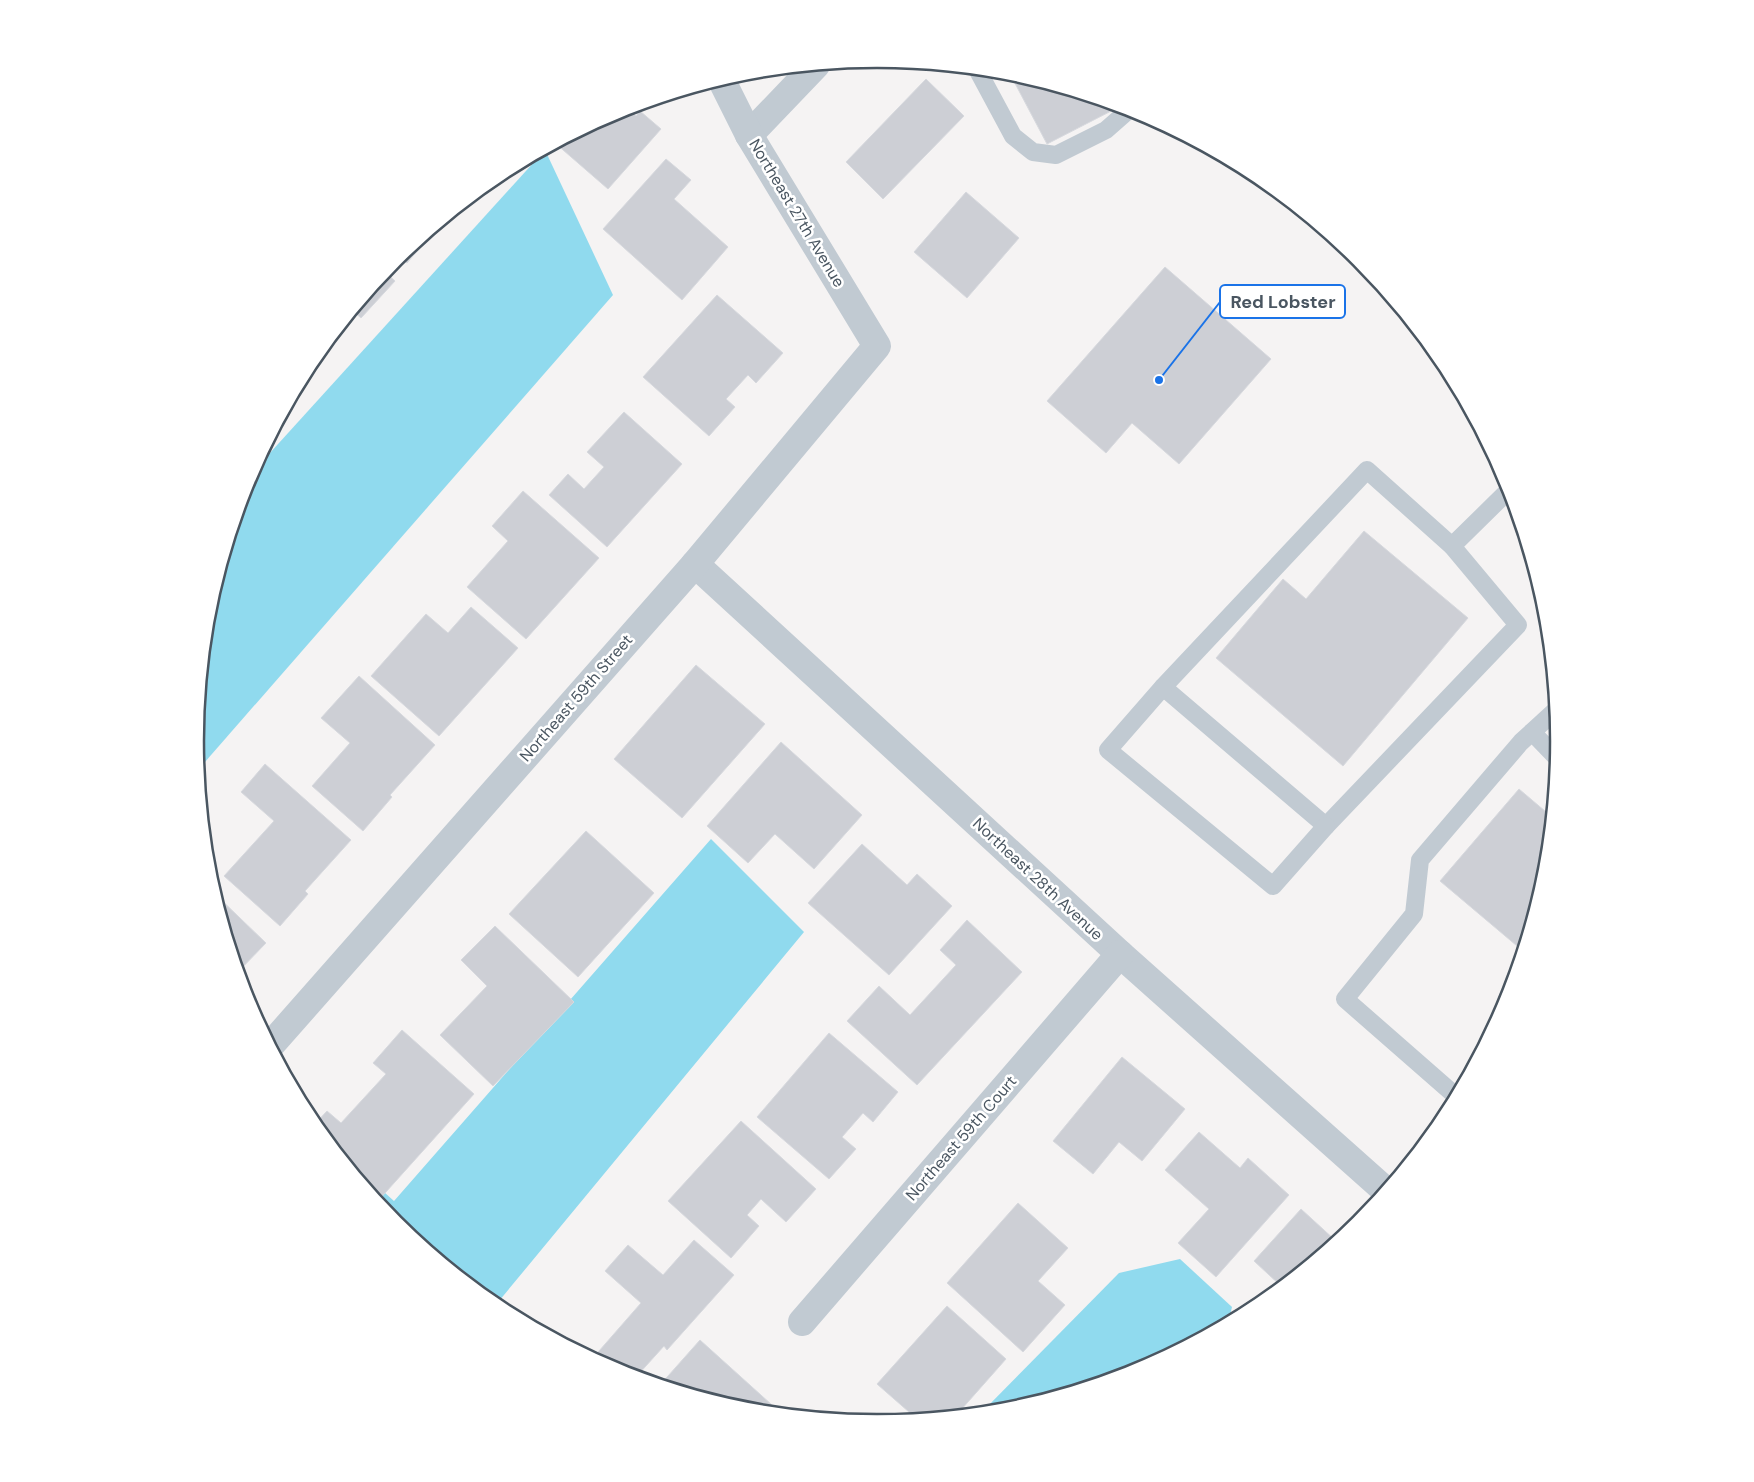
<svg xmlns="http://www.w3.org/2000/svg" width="1754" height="1482" viewBox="0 0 1754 1482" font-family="'DM Sans',sans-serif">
<rect width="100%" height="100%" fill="#f5f3f3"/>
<g fill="#90daee">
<polygon points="545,150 613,295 198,770 195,741 208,608 249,476"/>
<polygon points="711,839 804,932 499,1301 520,1320 498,1308 394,1223 328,1142 394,1201"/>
<polygon points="1180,1259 1232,1307 1228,1323 1138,1371 1010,1410 981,1413 1119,1273"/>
</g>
<g fill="#cdcfd5" stroke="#d7d9de">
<polygon points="1009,72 1114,104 1117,108 1047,144"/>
<polygon points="926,79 964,116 883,199 846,162"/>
<polygon points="626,108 636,116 640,111 661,129 608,189 555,143 616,111"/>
<polygon points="666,159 691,180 674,199 728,247 682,300 603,229"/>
<polygon points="966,192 1019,238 967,298 914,252"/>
<polygon points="427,232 431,235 407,263 398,256"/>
<polygon points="1165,267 1271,359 1179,464 1132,423 1106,453 1047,401"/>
<polygon points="384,271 395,281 361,318 352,310"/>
<polygon points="717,295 783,353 756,383 748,375 726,399 735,407 709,436 643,377"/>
<polygon points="624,412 682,464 607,547 549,495 568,474 584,489 604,467 587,452"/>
<polygon points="523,491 599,558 526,639 467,587 508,541 492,526"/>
<polygon points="1364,531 1468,618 1343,766 1216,658 1283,579 1306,599"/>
<polygon points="471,607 518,648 439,736 371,676 426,614 448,633"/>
<polygon points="696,665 765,724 682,818 614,759"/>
<polygon points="359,676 435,745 390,795 392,797 363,831 312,786 350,743 321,718"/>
<polygon points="781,742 862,815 814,869 775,834 748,863 707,826"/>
<polygon points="265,764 351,840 305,891 308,894 280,926 224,876 274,821 241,792"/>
<polygon points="1519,789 1552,817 1546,874 1523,951 1440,881"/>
<polygon points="586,831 654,893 578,977 509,914"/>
<polygon points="862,844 907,885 917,874 952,906 889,975 808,903"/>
<polygon points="213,892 266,943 238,972"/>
<polygon points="967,920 1022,972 917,1085 847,1021 879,986 910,1015 956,965 940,950"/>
<polygon points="495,926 574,1002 493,1086 440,1035 487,986 461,960"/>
<polygon points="402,1030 474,1094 377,1202 314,1125 327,1111 341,1123 386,1074 373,1063"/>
<polygon points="829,1033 898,1092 873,1122 863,1113 842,1137 856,1149 829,1179 757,1117"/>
<polygon points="1122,1057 1185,1109 1142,1161 1119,1142 1093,1174 1053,1141"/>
<polygon points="741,1121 816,1189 786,1222 761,1199 747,1215 759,1226 731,1258 668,1201"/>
<polygon points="1199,1132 1240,1168 1248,1158 1289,1195 1216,1277 1178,1243 1209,1209 1165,1170"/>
<polygon points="1018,1203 1068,1248 1038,1281 1065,1305 1023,1352 947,1283"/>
<polygon points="1301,1209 1336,1241 1282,1287 1254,1261"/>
<polygon points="694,1240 734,1275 667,1350 664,1346 636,1377 616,1371 592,1359 641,1303 605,1271 628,1245 663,1275"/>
<polygon points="947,1306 1006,1359 960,1411 965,1415 917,1419 877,1384"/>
<polygon points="700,1340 782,1414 744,1410 660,1385"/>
</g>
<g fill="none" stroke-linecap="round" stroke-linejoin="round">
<g stroke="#c1cad2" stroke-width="18">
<polyline points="977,69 1013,136 1033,152 1056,155 1106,130 1131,108"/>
<polygon points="1367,470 1452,546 1518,625 1326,826 1163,687"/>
<polyline points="1452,546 1510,489"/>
<polyline points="1163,687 1108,750 1273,886 1326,826"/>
<polyline points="1532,732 1558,759"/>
<polyline points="1457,1097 1345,999 1414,914 1420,860 1521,742 1556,710"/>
</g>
<g stroke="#c1cad2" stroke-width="28">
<polyline points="749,135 816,65"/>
<polyline points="695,564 1120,954 1386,1191"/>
<polyline points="270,1046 695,564 877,346 749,135 721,79"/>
<polyline points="802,1322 1120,954"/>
</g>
</g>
<g text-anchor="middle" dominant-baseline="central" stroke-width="5" stroke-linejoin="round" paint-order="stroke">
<g font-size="16" fill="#4a5661" stroke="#fff">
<text transform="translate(797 213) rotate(59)">Northeast 27th Avenue</text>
<text transform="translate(576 698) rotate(-49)">Northeast 59th Street</text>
<text transform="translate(1038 879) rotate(43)">Northeast 28th Avenue</text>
<text transform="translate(961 1138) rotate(-49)">Northeast 59th Court</text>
</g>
</g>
<path d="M0 0H1754V1482H0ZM204 741a673 673 0 1 1 1346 0a673 673 0 1 1-1346 0Z" fill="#fff" fill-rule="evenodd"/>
<path fill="none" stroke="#4a5661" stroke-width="2.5" d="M204 741a673 673 0 1 1 1346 0a673 673 0 1 1-1346 0Z"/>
<path fill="none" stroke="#1a73e8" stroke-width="2" d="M1159 380L1220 302"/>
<circle fill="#1a73e8" stroke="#fff" stroke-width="2" cx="1159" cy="380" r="5"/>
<rect fill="#fff" stroke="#1a73e8" stroke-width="2" x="1220" y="285" width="125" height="33" rx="5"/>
<g font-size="18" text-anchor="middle" font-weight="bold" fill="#4a5661">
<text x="1283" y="308">Red Lobster</text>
</g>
</svg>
